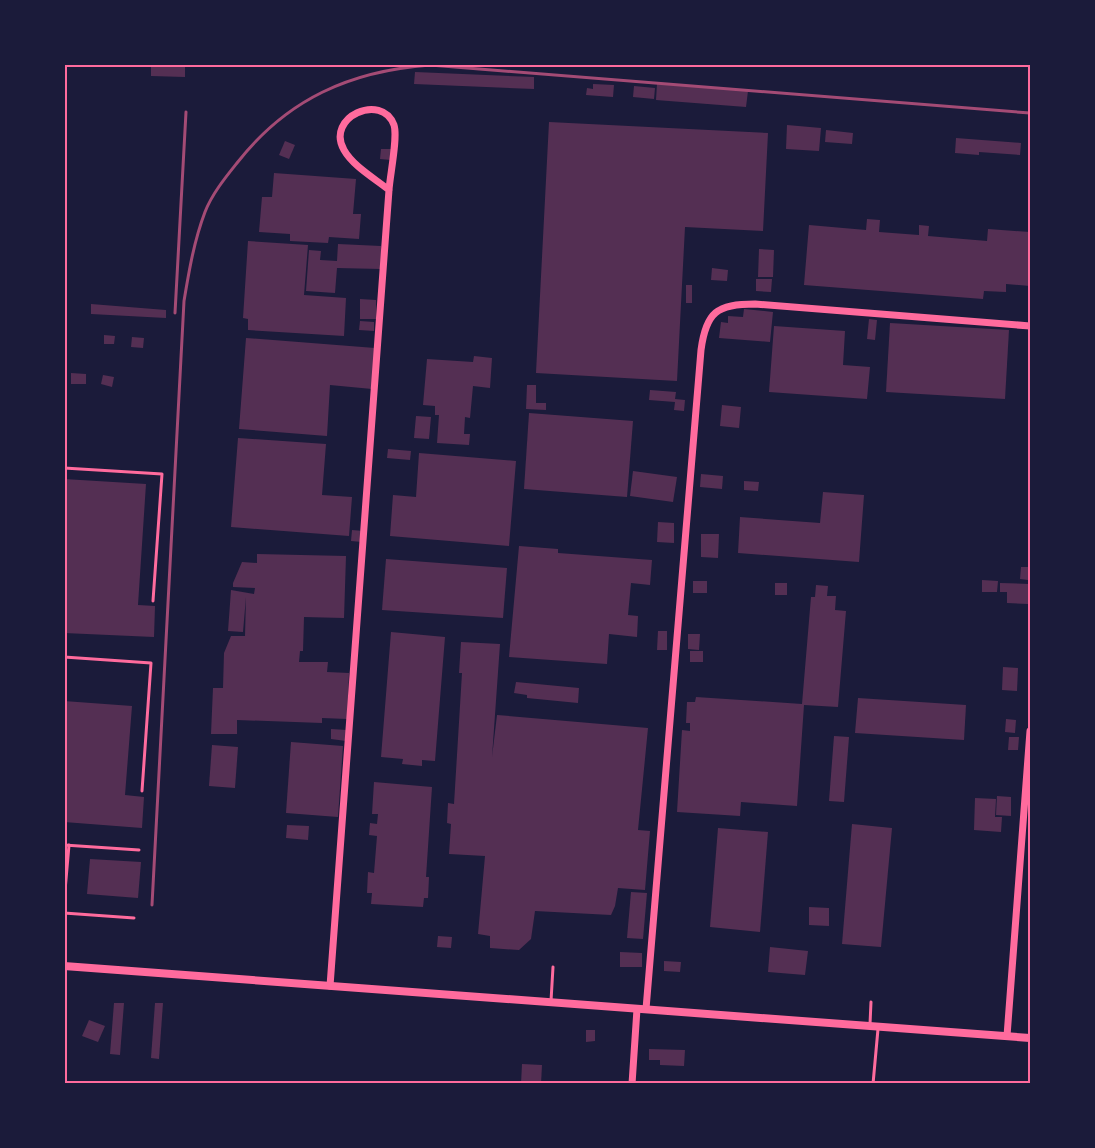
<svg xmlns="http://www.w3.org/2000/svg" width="1095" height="1148" font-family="'Source Sans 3',sans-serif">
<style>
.building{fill:#542f53}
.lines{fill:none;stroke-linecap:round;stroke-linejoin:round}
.service{stroke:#ff6b9d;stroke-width:3}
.tertiary{stroke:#ff6b9d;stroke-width:7}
.secondary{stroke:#ff6b9d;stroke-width:8}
.rail{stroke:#a44b75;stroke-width:3}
.neatline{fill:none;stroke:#ff6b9d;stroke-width:2}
</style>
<rect width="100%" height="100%" fill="#1b1b3a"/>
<g class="building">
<polygon points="151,64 185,64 185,77 151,76"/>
<polygon points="415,72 534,77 534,89 414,84"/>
<polygon points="593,84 614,85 613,97 586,95 587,88 593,89"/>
<polygon points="657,84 748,91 746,107 656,100"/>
<polygon points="634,86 655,88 654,99 633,97"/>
<polygon points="549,122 768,133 763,231 685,227 677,381 536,373"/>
<polygon points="787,125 821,128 819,151 786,149"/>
<polygon points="826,130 853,133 852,144 825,142"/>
<polygon points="956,138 1021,143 1020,155 979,152 979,155 955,153"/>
<polygon points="285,141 295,145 289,159 279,155"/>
<polygon points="381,149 391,149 391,160 380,159"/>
<polygon points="274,173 356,179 353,214 361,214 359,239 329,237 328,243 290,241 290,234 259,232 262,197 272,197"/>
<polygon points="867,219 880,220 879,232 919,235 919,225 929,226 928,236 987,241 988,229 1030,232 1030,286 1006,284 1006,292 984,291 983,299 804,285 809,225 866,230"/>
<polygon points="248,241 308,245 304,295 346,298 344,336 248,330 248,319 243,318"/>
<polygon points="338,244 381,246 381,269 337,268 335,293 306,291 309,250 321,251 320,260 337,261"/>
<polygon points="759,249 774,250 773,277 758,277"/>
<polygon points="712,268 728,270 727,281 711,280"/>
<polygon points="756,279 772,279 771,292 756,291"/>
<rect x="686" y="285" width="6" height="18"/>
<polygon points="360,299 376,300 376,319 360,319"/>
<polygon points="91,304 166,310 166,318 91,314"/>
<polygon points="744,309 773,312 770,342 719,338 721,322 728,323 728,316 743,317"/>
<polygon points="869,319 877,320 875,340 867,339"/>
<polygon points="360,321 374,322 374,331 359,330"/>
<polygon points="890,323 1009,330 1005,399 886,392"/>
<polygon points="774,326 845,331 843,365 870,367 867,399 769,392"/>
<polygon points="104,335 115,336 114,344 104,344"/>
<polygon points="132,337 144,338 143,348 131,347"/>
<polygon points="246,338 375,348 372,389 330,385 327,436 239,429"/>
<polygon points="474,356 492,358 490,388 473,386 470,418 465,417 464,434 470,434 469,445 437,443 439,415 435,415 435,406 423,405 427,359 473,362"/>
<polygon points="71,373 86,374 86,384 71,384"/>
<polygon points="103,375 114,377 112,387 101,384"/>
<polygon points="527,385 536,385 536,403 546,403 546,410 526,409"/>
<polygon points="650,390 676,392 675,399 685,400 684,411 674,410 675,402 649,400"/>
<polygon points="722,405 741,407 739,428 720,426"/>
<polygon points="529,413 633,421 627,497 524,489"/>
<polygon points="416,416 431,417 429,439 414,438"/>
<polygon points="238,438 326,444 322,495 352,497 349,536 231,527"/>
<polygon points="388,449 411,451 410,460 387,458"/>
<polygon points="419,453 516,461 509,546 390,536 393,495 416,497"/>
<polygon points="633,471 677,477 673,502 630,496"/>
<polygon points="701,474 723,476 722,489 700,487"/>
<polygon points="64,479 146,484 138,605 155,606 154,637 64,633"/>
<polygon points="744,481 759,482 758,491 744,490"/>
<polygon points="823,492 864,495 859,562 738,553 740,517 820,523"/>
<polygon points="658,522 674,523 674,543 657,542"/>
<polygon points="352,530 363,531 362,542 351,541"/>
<polygon points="701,534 719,534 718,558 701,557"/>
<polygon points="519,546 558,549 558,553 652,560 650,585 631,583 628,615 638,616 637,637 609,634 607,664 509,657"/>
<polygon points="257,554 346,556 344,618 304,617 303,651 300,651 299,662 328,662 327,672 349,673 347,719 322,718 322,723 237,720 237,734 211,734 213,688 223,688 224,653 231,636 245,636 246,597 243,632 228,631 231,590 254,594 255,588 233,587 233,583 242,562 257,563"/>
<polygon points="386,559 507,568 503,618 382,610"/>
<polygon points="1021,567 1029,567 1028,580 1020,579"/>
<polygon points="982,580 998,581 997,592 982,592"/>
<rect x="693" y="581" width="14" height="12"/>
<rect x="775" y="583" width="12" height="12"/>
<polygon points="1000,583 1029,584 1028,604 1007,603 1007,592 1000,592"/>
<polygon points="816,585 828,586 827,596 836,596 835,610 846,611 838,707 804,705 797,806 741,802 740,816 677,812 682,730 690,731 690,723 686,723 687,702 695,702 696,697 802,704 811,597 815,597"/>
<polygon points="658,631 667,631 667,650 657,650"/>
<polygon points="391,632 445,637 435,761 422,760 422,766 402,764 403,759 381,757"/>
<polygon points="688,634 700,634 699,650 688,649"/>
<polygon points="461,642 500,644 492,757 497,715 648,728 638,830 650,831 645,890 618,888 615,906 611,915 535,911 531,939 519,950 490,948 490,936 478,934 485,856 449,854 451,824 447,823 448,803 454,804 462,673 459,673"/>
<rect x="690" y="651" width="13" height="11"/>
<polygon points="1003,667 1018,668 1017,691 1002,690"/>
<polygon points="516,682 579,688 578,703 527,698 527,695 514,693"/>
<polygon points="858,698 966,705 964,740 855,733"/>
<polygon points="64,701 132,706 125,795 144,797 142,828 64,822"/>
<polygon points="1006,719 1016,720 1015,733 1005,732"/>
<polygon points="331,729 347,730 346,741 331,739"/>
<polygon points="834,736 849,737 844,802 829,801"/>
<polygon points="1009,737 1019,737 1018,750 1008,750"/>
<polygon points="291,742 343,746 338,817 286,813"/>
<polygon points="212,745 238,747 235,788 209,786"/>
<polygon points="374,782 432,787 426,877 429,877 428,898 424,898 423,907 371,904 372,893 367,893 368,872 374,873 377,836 369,835 370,823 377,824 378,814 372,814"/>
<polygon points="997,796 1011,797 1011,816 996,815"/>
<polygon points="975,798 996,799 995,817 1002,817 1001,832 974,830"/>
<polygon points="852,824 892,828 881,947 842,944"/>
<polygon points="287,825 309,826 308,840 286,838"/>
<polygon points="718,828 768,832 760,932 710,927"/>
<polygon points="90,859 141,862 138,898 87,894"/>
<polygon points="631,892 647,893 643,939 627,938"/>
<polygon points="809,907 829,908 829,926 809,925"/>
<polygon points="438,936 452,937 451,948 437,947"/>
<polygon points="770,947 808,951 805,975 768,972"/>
<polygon points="620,952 642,953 642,967 620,967"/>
<polygon points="664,961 681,962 680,972 664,971"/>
<polygon points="114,1003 124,1003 120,1055 110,1054"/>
<polygon points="155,1003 163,1003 159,1059 151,1058"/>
<polygon points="89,1020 105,1026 98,1042 82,1036"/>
<polygon points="586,1030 595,1030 595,1041 586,1042"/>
<polygon points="649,1049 685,1050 684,1066 660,1065 660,1060 649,1060"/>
<polygon points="522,1064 542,1065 541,1084 521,1084"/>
</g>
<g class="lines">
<g class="service">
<polyline points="64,67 69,64"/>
<polyline points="64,468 162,474 153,601"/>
<polyline points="64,657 151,663 142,791"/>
<polyline points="64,845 139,850"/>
<polyline points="64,902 69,845"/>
<polyline points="64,913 134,918"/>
<polyline points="551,1001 553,967"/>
<polyline points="870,1024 871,1002"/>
<polyline points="873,1084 878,1029"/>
</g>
<g class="tertiary">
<path d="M330 986 389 190C390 175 398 137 394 125 382 92 325 117 344 150 353 166 374 178 389 190"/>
<path d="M646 1009 701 350C706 312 717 304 755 304L1030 326"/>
<polyline points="1007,1036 1030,731"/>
<polyline points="632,1084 637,1009"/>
</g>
<polyline class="secondary" points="64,966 1030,1038"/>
<g class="rail">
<polyline points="175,313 186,112"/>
<path d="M152 905 184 301C189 271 194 241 205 212 212 194 225 178 237 163 287 99 350 71 430 65L1030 113"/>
</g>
</g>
<rect width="1095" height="1148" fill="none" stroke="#1b1b3a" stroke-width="132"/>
<rect x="66" y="66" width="963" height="1016" class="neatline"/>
</svg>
